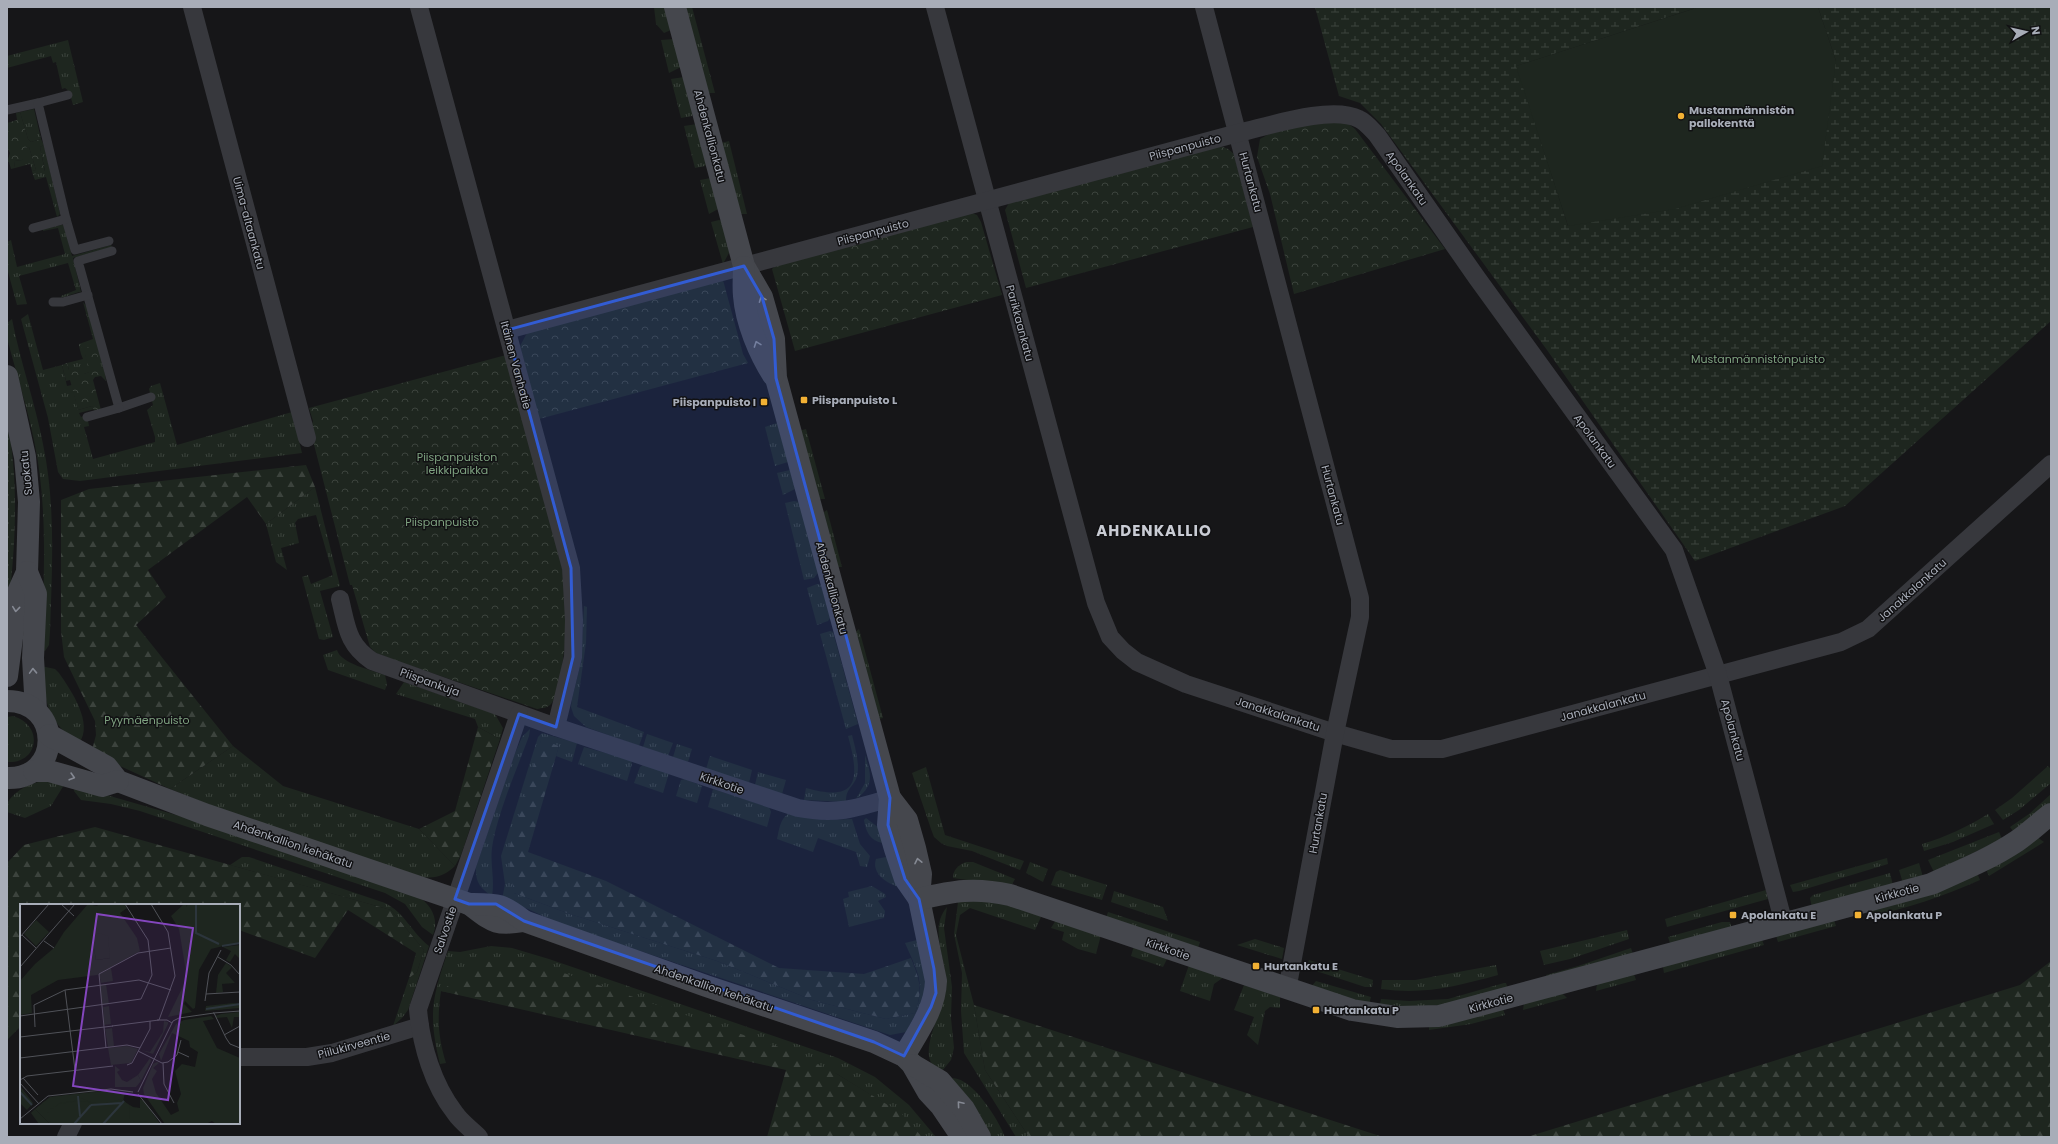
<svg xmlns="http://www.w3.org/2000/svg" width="2058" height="1144" font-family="Poppins,sans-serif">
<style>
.grass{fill:url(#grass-tufts)}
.forest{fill:url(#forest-firs)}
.wetland{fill:url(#wetland-marsh)}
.park{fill:url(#park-crowns)}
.pitch{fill:#1e261f}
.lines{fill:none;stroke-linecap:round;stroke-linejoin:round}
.lane{stroke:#37383d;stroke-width:9}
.street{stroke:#37383d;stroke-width:18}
.secondary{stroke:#45474d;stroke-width:22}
.oneway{stroke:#858993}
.marked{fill:#325cd3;fill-opacity:0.2;stroke:#325cd3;stroke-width:3;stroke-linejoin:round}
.poi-dot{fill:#f2b134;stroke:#111113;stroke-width:1.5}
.labels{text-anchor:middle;stroke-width:3;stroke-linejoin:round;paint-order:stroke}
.poi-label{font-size:11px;font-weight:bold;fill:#a8adb8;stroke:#111113;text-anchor:start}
.street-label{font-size:11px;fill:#a8adb8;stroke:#111113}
.park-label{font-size:11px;fill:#7fa381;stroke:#111113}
.district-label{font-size:15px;font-weight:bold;letter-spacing:1px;fill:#c9ccd4;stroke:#111113}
.inset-river{fill:none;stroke:#2c353c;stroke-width:2}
.inset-road{fill:none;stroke:#505258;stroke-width:1}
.view{fill:#8446be;fill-opacity:0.15;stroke:#8446be;stroke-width:2}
.inset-edge{fill:none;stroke:#a8adb8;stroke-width:2}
</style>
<defs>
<pattern id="grass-tufts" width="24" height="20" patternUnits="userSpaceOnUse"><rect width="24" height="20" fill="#1e261f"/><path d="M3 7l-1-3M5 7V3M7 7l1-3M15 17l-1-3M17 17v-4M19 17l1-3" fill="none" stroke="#3c433d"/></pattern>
<pattern id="forest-firs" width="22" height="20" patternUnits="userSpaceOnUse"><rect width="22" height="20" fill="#1e261f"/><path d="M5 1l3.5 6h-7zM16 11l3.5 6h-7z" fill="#3c433d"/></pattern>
<pattern id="wetland-marsh" width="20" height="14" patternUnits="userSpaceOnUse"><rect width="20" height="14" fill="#1e261f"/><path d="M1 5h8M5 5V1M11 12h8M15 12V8" fill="none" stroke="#3c433d"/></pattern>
<pattern id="park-crowns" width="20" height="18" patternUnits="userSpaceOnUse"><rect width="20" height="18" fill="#1e261f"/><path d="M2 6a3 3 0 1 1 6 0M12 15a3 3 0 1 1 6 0" fill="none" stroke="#3c433d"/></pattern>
</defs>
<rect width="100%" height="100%" fill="#161618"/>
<g class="grass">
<polygon points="654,7 665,7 671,30 664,33 656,24"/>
<polygon points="685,7 692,7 715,93 708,93"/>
<polygon points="674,39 681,67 669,73 661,40"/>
<polygon points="68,40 83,102 73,105 69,91 65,88 62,89 56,62 53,63 51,56 7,68 7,56"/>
<polygon points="684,77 693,112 692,116 681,118 671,79"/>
<polygon points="34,109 41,139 31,142 28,139 20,112"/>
<polygon points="697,124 707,163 705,166 695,168 684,126"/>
<polygon points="729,141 747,214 741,214 721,143"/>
<polygon points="44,145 60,214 57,217 46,177 35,180 33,175 45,171 40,147"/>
<polygon points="29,147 36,170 32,171 30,164 15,168 14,161 22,160 24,148"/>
<polygon points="711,178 720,208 709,214 700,180"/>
<polygon points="719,220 722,221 730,251 723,264 711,222"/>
<polygon points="61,225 64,225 72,256 111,245 112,247 73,258 81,292 79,292 61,298 61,296 76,290 68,263 19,276 27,304 17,305 7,268 7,242 11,240 17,267 65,254 58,228 43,231 43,229"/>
<polygon points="83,302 87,307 104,367 102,368 79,346 79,344 93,339"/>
<polygon points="28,314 43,370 62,365 67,386 72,385 78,410 92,406 95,409 79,413 81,417 87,415 89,426 84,427 93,459 155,442 155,437 147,410 153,405 149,389 151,386 160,383 177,445 292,412 302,453 80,481 63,479 58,472 48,418 21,319"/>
<path d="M12 319C20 361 35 402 43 444 56 506 52 569 50 632L49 645 45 651 42 650C43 593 47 534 40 477 35 430 19 384 7 338V323Z"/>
<polygon points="85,353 90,372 84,374 69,370 67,363 83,359 81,354"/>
<polygon points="777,423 788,462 775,466 765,427"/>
<polygon points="806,429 825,499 817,499 799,431"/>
<polygon points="790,470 795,489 783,495 777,473"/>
<polygon points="315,487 340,586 320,591 333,637 324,640 319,639 302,577 308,575 311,584 333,575 316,515 298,519 295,523 299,543 281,548 287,570 276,562 266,524"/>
<polygon points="794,501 799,502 818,573 814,578 804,580 785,503"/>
<polygon points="827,510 842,567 835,567 821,514"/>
<polygon points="817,584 821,585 830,618 828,621 817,625 807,588"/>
<polygon points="584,606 587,607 586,643 577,707 644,732 639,746 586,727 574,716 571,707 572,699 581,662"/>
<polygon points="859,629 883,718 879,719 854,633"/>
<polygon points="830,631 833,632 858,724 846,729 820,634"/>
<path d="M337 650C341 664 372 670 385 675L387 684 385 690 328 670 323 655Z"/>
<path d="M41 666 55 669 59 673C71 690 94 724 79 743 47 722 45 702 41 666Z"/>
<polygon points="404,682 495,714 503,728 500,739 478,727 475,719 396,694"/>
<path d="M13 716C44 725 39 764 7 762V717Z"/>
<path d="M530 729 529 736C517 769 497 814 492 848 490 864 495 880 492 896 480 889 475 881 476 867L513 758 522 737Z"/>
<path d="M542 733 577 743 572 762 556 756 559 746 541 741 514 893 567 913 717 961 812 1000 886 1019 915 1013C926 983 917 971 905 943L917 940 925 968 926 994 906 1032 890 1035 560 924 528 909 502 900 505 884 501 856 538 737Z"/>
<polygon points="647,734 673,743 668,756 643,747"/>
<path d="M852 735C855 747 861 767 856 779 851 789 846 789 846 802L804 800 806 788C859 803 860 779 848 736Z"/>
<polygon points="677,744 692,749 688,762 673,757"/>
<path d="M233 746 283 786 419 829 455 866C445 875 437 879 422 877L225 811 170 789Z"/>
<polygon points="584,747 631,760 632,764 627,781 578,764"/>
<path d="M865 755C871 774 875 785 856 799L865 783Z"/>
<polygon points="710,756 752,770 749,783 706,769"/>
<polygon points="644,764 669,773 663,793 634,783 640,767"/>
<polygon points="2048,766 2051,769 2051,783 2019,810 2003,820 1995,810 2012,798"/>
<polygon points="926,767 945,835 1024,861 1020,870 972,851 947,846 941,843 934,837 931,829 912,773"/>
<polygon points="758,772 786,780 782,794 755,785"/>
<polygon points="685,779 702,786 697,803 676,796 681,780"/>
<path d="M48 780 64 785 51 806 25 818 7 812V803C17 788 31 783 48 780Z"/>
<path d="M75 786 190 819 418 896C432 906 439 919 433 935L422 927 405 904 385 893 140 811 111 804 81 800 74 791Z"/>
<polygon points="713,789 769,807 771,812 767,827 708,807"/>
<polygon points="2051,794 2051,803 2013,831 2010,827 2029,814"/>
<path d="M788 814 828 820 852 819 860 844 870 856 867 867 860 866 856 852 818 838 813 852 777 839C779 830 780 819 788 814Z"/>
<path d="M1988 814 1994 824 1953 842 1924 851 1922 844C1946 837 1967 827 1988 814Z"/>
<path d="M866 818 879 828 883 843C870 841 866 832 864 820Z"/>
<polygon points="1999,832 2002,839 1934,872 1928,860"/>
<polygon points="2037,837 2044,842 1989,876 1987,872 1988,868"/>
<path d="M891 856 899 887C888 884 871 874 876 859Z"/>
<path d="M242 857H249L385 903C405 913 412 933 429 946L408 1010 402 1018 393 1026 409 978 417 972 424 950 391 910 230 865Z"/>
<polygon points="1887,858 1888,864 1799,891 1793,892 1790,885"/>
<path d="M966 862H973L1015 879 1011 886 953 878C953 870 958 865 966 862Z"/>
<polygon points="1030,862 1048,869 1043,882 1026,873"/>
<polygon points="1919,863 1923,877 1903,883 1899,870"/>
<polygon points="1060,870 1107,885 1102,900 1051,885 1056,872"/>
<polygon points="1890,873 1893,885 1812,908 1810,898 1813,895"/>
<path d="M1977 873 1980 880C1942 897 1910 907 1868 917L1867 911Z"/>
<polygon points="872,886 885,894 886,897 878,901 885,911 884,918 849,927 843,899 849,897 848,892"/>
<polygon points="1766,890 1768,899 1667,927 1665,919"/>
<polygon points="1114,891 1163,907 1168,921 1111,902"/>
<polygon points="987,900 1038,913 1041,917 1035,930 970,908 960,915 956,935 974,1005 985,1070 1029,1137 1016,1137 964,1053 961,1011 962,973 954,934 958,902"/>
<path d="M947 907 944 928 952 987 951 1018 954 1048 951 1060 942 1071C910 1061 946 1008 946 986 947 960 928 929 947 907Z"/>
<polygon points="1108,912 1200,942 1198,948 1106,918"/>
<polygon points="1056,920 1101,935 1096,954 1078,949 1062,940 1064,932 1051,928"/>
<polygon points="1834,920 1836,926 1778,942 1776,936"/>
<polygon points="1722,922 1730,922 1732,929 1670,943 1668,937"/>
<polygon points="1627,930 1629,939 1570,959 1544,965 1540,951"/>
<polygon points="1255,939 1284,948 1282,959 1237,945"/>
<polygon points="1762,940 1764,945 1664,973 1663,967 1665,965"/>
<path d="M491 946 512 948 549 959 838 1058 875 1077 909 1105 936 1137H922L900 1113 837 1074 441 991C437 1018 438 1037 446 1063L440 1064C428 1015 432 998 448 951L460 952Z"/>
<polygon points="1134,946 1168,957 1163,967 1131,956"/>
<polygon points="1631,948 1633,954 1547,980 1546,975 1578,966"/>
<polygon points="1309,960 1373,980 1372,987 1365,987 1307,968"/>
<polygon points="1189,965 1224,977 1214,984 1210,1001 1180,991"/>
<path d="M1496 965 1498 975C1457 986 1425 995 1381 989L1382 980H1415Z"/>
<polygon points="1634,974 1636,980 1596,991 1597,984"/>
<polygon points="1316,981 1371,997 1369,1004 1310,988"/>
<polygon points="1504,983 1506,983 1508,989 1444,1005 1410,1008 1380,1004 1381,999 1409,1001 1448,999"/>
<polygon points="1244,985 1280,997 1280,1008 1270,1007 1265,1011 1258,1045 1247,1035 1254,1017 1234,1010"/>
<polygon points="1562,993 1567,998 1523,1010 1524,1003"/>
<polygon points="1503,1009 1505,1015 1471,1024 1429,1030 1429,1025"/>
<path d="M953 1078C973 1079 998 1119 1005 1137H987L948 1082Z"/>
</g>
<g class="forest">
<polygon points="306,465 315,487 266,524 247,497 148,570 166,597 136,625 233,746 170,789 107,760 92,750 96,735 95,721 64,657 61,631 61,500 89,489"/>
<polygon points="478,727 500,739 461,855 455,866 419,829 455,811"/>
<path d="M541 740 559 746 528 852 606 881 779 968 864 974 911 958C920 980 923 990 915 1013L886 1019 812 1000 717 961 567 913 514 893 508 852Z"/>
<polygon points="95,827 391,910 424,950 417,972 409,978 416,953 348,910 315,958 239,930 239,905 21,905 21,1026 7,1040 7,863 24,845"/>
<polygon points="526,960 790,1051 837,1074 901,1113 922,1137 767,1137 786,1070 441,991 481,962"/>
<polygon points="2051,961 2051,1137 1527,1137 2020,985"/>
<polygon points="974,1005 1383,1137 1029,1137 985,1070"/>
</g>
<g class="wetland">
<polygon points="1315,7 1699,7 1517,66 1568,226 1836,61 1818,7 2051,7 2051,321 1845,506 1695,561 1547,350 1381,124 1360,103 1339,96"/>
<path d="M7 418C20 488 15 550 7 619Z"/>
</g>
<g class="park">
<polygon points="20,112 28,139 31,142 41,139 44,145 40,147 45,172 33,175 32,171 36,170 29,147 24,148 25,155 22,160 14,161 15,168 11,169 9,162 7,162 10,153 7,147 7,123 17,120 16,113"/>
<polygon points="1330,120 1345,121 1355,129 1445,249 1294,294 1270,194 1257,157 1260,139 1271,133"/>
<polygon points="1220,146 1228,149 1234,154 1253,227 1026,288 1005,210 1010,201"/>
<polygon points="969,212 977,215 981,222 1002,295 795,351 772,269 778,264"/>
<polygon points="723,280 743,354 748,363 539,419 520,346 527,333"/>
<polygon points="94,345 102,368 104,367 106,381 101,376 95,377 93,380 101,410 95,412 92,406 78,410 70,380 66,381 62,365 67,363 69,370 82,366 84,374 89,372 85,354 81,354 79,346 83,349"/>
<path d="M506 355 563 571C568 607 567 642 560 678 558 687 557 697 551 704 548 708 542 708 537 709L394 660 376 653 370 647 352 585H350L310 429 313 421 309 408Z"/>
</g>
<polygon class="pitch" points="1699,7 1818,7 1836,61 1822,166 1675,209 1568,226 1516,66"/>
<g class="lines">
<g class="lane">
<polyline points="7,110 38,103"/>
<polyline points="66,219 75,250 109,241"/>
<polyline points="33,228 66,219 38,103 68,95"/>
<polyline points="112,251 78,261 119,408 151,397"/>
<polyline points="53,302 63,302 88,295"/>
<polyline points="87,417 119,408"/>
</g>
<g class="street">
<polyline points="192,7 307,438"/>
<polyline points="419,7 571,568 574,620 573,657 556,727"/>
<polyline points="935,7 1096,603 1110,637 1123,651 1137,662 1186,684 1335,733 1391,749 1442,749 1841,642 1868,629 2051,464"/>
<polyline points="1204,7 1360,598 1360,617 1335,733 1287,990"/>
<path d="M507 330 1238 133C1269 126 1331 105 1359 119 1366 122 1372 130 1377 135L1477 278 1674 550 1718 675 1784 924"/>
<path d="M340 599C347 627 347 644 372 661L556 727 798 808C835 815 855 809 890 798"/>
<polyline points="239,1057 307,1057 332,1053 420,1026"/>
<polyline points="66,1137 73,1123"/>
<path d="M479 1137C471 1129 461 1122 455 1113 433 1085 421 1045 418 1009L519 714"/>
</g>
<g class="secondary">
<polyline points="675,7 744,266 762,297 774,339 776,378 890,798 888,825 895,849 905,879 919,899"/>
<path d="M744 267C744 276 743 286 744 296 746 322 759 353 773 375"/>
<polyline points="7,376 25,457 29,502 27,572 18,592 7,676"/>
<polyline points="27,572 36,594 33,658 36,710"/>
<path d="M7 701C63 701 62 780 7 778"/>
<path d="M49 735 107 767 118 781 207 815 469 904C492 921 494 926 524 921"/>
<polyline points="34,771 49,771 102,786 118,781"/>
<path d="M890 798 907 820 915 848 921 874 919 899 936 981C935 1009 918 1032 904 1056"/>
<path d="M919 899C954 891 974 887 1010 895L1352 1010 1397 1017 1439 1016 1931 884C1960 871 1990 859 2017 841 2029 833 2040 822 2051 814"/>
<path d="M469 904C497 904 501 903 524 921L706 986 874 1042 904 1056 912 1064 928 1092 941 1106 962 1137"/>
<polyline points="913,1065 940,1081 964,1109 980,1137"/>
</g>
</g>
<defs><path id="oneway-chevron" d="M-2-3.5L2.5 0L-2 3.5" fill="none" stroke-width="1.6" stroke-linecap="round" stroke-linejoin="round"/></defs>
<g class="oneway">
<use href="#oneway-chevron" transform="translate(762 299) rotate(-111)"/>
<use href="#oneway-chevron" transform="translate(757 344) rotate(-110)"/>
<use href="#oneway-chevron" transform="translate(16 609) rotate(96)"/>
<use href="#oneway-chevron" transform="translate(33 671) rotate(-92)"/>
<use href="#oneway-chevron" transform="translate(72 777) rotate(16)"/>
<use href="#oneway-chevron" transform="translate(918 861) rotate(-102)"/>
<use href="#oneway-chevron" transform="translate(960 1104) rotate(-130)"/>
</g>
<path class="marked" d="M744 266 762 297 774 339 776 378 890 798 888 825 905 879 919 899 934 969 936 993 931 1007 904 1056 874 1042 524 921 496 904H469L455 899 519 714 556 727 573 657 571 568 507 330Z"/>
<g class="poi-dot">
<circle cx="1681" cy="116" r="4"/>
<rect x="800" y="396" width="8" height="8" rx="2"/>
<rect x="760" y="398" width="8" height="8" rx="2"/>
<rect x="1729" y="911" width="8" height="8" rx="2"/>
<rect x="1854" y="911" width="8" height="8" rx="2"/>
<rect x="1252" y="962" width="8" height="8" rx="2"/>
<rect x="1312" y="1006" width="8" height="8" rx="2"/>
</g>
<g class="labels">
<g class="poi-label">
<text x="1689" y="114">Mustanmännistön<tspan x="1689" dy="13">pallokenttä</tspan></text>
<text x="812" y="404">Piispanpuisto L</text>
<text x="756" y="406" text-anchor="end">Piispanpuisto I</text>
<text x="1741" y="919">Apolankatu E</text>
<text x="1866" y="919">Apolankatu P</text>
<text x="1264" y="970">Hurtankatu E</text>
<text x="1324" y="1014">Hurtankatu P</text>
</g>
<g class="street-label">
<text transform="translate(710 136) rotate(75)" y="4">Ahdenkallionkatu</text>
<text transform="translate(1185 147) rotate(-15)" y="4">Piispanpuisto</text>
<text transform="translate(1407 178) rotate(55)" y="4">Apolankatu</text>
<text transform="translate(1251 182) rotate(75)" y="4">Hurtankatu</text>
<text transform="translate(249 223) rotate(75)" y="4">Uima-altaankatu</text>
<text transform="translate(873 232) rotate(-15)" y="4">Piispanpuisto</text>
<text transform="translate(1020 323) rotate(75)" y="4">Parikkaankatu</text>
<text transform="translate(516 365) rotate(75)" y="4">Itäinen Vanhatie</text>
<text transform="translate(1595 441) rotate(54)" y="4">Apolankatu</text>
<text transform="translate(26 473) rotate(-96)" y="4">Suokatu</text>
<text transform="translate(1333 495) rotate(75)" y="4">Hurtankatu</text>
<text transform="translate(832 588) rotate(75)" y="4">Ahdenkallionkatu</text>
<text transform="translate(1912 590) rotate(-42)" y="4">Janakkalankatu</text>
<text transform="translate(430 682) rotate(20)" y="4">Piispankuja</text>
<text transform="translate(1603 706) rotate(-15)" y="4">Janakkalankatu</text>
<text transform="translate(1278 714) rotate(18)" y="4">Janakkalankatu</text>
<text transform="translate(1733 730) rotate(75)" y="4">Apolankatu</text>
<text transform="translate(722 783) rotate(19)" y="4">Kirkkotie</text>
<text transform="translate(1318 823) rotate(-80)" y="4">Hurtankatu</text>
<text transform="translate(293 844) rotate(19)" y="4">Ahdenkallion kehäkatu</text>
<text transform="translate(1897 893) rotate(-15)" y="4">Kirkkotie</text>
<text transform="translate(445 930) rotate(-71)" y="4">Salvostie</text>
<text transform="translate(1168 949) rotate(19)" y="4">Kirkkotie</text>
<text transform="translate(714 988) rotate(19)" y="4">Ahdenkallion kehäkatu</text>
<text transform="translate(1491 1003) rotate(-15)" y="4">Kirkkotie</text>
<text transform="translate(354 1045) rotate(-15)" y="4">Piilukirveentie</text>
</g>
<g class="park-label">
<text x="1758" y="363">Mustanmännistönpuisto</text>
<text x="457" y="461">Piispanpuiston<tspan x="457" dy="13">leikkipaikka</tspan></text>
<text x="442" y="526">Piispanpuisto</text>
<text x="147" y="724">Pyymäenpuisto</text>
</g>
<g class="district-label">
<text x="1154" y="536">AHDENKALLIO</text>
</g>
</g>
<g transform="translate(20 904)">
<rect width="220" height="220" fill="#161618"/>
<path d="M130 154 131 157 121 177 118 171Z" fill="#1e261f"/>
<path d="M164 0H167L166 3 168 0H220V38L191 45 179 66 175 104 173 105 165 97 164 100 172 108 148 113 167 74 159 25 151 12ZM220 41V55L215 50 210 58 206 56 211 47 203 43ZM206 59 212 63 206 69 215 79 202 80 203 88 196 89 198 71ZM213 99 220 100V104L185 107 186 102ZM220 108V113H214L212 124 207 113 196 114 195 112 201 110ZM191 112 194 115 183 117 197 144 220 154V220H196L192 217 186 220H145L124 190 123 184 133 160 137 158 139 159 133 164 137 167 132 175 136 189 151 211 159 207 157 199 161 190 155 167 162 160 175 163 178 148 170 143 169 137 152 129 141 157 139 150 156 120 164 116ZM144 117 148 118V120L133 150 121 146 130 148 143 128ZM95 162 100 166 97 168 102 176 107 178 118 171 121 177 116 183H95ZM90 186 105 189 103 197 113 203 120 204V195L125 198 140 220H30L15 205 30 193Z" fill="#1e261f"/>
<path d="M68 0 77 2 79 0H104L107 4 100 9 117 34 120 47 77 71 38 76 11 91 12 109 0 111V77L15 60 34 44 44 28ZM72 32 90 54 76 56ZM90 186 105 189 102 195 86 199H73L61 194V190ZM59 190 60 196 40 199 29 206 22 199 32 193ZM103 196 109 201 110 215 115 218 127 217 129 220H33L24 212 39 200 60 197 84 200Z" fill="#1e261f" fill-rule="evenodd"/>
<path d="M16 16 29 28 16 42 4 30ZM91 64 93 77 81 79 79 70ZM86 80 89 100 82 101 80 81ZM89 102 91 120 84 121 83 103ZM92 124 94 142 88 143 85 125ZM107 142 118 145 111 159 91 161 88 144ZM0 182 13 199 7 206 0 199ZM15 205 30 220H19L11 209Z" fill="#1e261f"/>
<path d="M79 29 88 32 90 54 76 56 72 32Z" fill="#1e261f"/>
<path class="inset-river" d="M176 0V29L199 40M202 42 220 39M186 105 220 100M0 188 12 201M58 192 60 212M71 201 102 199M54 220 71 201M83 220 104 197"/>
<path class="inset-road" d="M41 0 54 12M131 0 148 28 155 72 139 116M2 31 16 44M0 33 29 0M24 37 34 44M198 53 211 61 220 71M0 63 55 0M45 86 55 166M186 90 220 88M185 97 189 69 201 46M193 109 220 107M194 109 206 134 210 140 220 144M0 112 121 95 132 71 128 36 105 0M137 116H147L152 119M92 122 139 116M15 123 14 101 45 86 119 76 151 86M204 131 220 122M0 133 93 122M86 144 79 70 118 49 151 44M118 147 142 159 148 158 157 151 161 136M158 148 169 153M0 154 107 141 120 144M143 159 144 180 154 199M107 161 112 159 130 125V117M3 174 18 191M0 176 7 172 93 162M0 179 19 200M118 188 153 117 159 114 194 109M118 190 142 220M0 215 28 192 91 185 113 188"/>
<path class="view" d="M77 10 173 24 148 196 53 182Z"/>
<rect width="220" height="220" class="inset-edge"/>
</g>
<rect width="2058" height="1144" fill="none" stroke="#a8adb8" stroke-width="16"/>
<g transform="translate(2026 32) rotate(82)" stroke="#111113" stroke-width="3" paint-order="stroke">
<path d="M0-3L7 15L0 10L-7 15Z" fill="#a8adb8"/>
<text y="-6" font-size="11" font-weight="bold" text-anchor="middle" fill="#a8adb8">N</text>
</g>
</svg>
